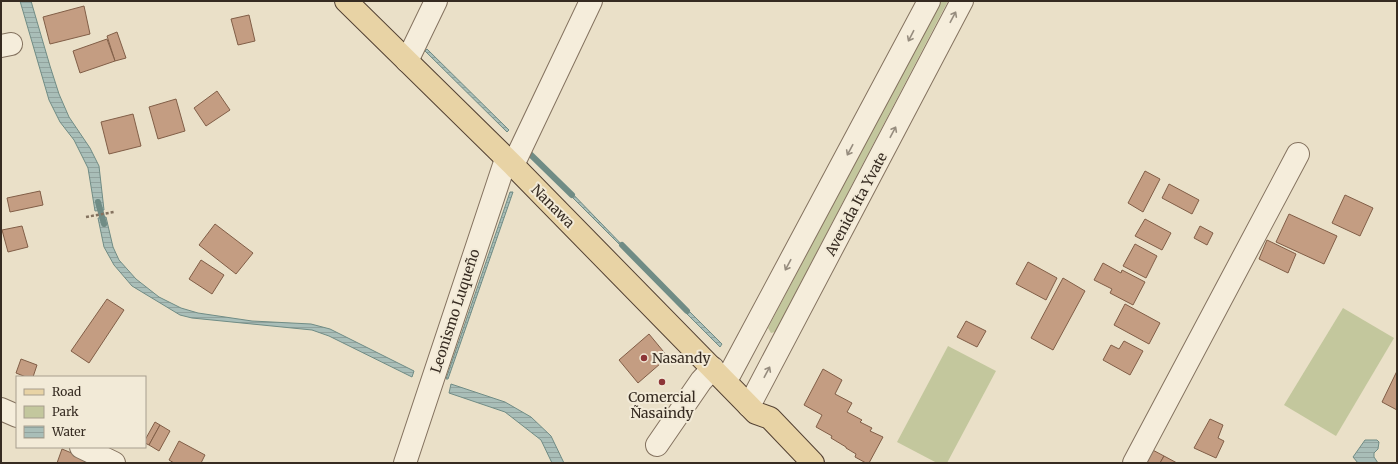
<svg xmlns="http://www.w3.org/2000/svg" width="1398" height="464" font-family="Merriweather,serif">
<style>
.green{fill:#c3c79d}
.water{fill:url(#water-rules);stroke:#708c85}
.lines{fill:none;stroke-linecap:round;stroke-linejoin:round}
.stream{stroke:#708c85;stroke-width:6}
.building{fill:#c49d82;stroke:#815e47}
.minor-casing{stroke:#84725f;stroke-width:24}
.major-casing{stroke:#534133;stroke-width:24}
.path{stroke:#84725f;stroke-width:2.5;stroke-dasharray:3 2;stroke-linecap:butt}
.minor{stroke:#f5eddb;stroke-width:22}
.major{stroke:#e8d3a5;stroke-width:22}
.oneway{stroke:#968c7e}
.poi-dot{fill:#8d3537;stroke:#f2ead7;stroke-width:1.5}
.labels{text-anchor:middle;stroke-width:4;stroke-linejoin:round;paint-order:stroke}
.street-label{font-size:14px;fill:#362b21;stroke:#f2ead7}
.poi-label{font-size:14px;fill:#362b21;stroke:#f2ead7;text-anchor:start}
</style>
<defs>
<pattern id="water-rules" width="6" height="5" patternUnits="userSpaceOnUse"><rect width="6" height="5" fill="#a9beb8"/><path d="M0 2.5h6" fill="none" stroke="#92a39e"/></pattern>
</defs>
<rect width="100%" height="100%" fill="#eae0c8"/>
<g class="green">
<polygon points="940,1 948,1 775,332 771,333 768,328"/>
<polygon points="1343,308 1394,338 1336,436 1284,405"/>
<polygon points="948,346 996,371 947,463 937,463 897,442"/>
</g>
<g class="water">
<polygon points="20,1 31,1 50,66 59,94 69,117 90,148 99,166 104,210 95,211 88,168 74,140 60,122 49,100"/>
<polygon points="427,49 509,130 507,132 425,51"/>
<polygon points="567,188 628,251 627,252 565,190"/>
<polygon points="510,192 513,192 448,379 446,379"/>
<polygon points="106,217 113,247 119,260 136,279 159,297 181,308 198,313 252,321 311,324 330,329 414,371 412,377 329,336 312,330 192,318 180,315 132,286 114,265 104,247 98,218"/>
<polygon points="683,305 722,344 720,347 681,308"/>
<polygon points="451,384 505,402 531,417 551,436 564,463 552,463 541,440 505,412 449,393"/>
<polygon points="1365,440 1377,440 1379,442 1378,449 1374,453 1374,457 1378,463 1358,463 1353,457"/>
</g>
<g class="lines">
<g class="stream">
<polyline points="529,153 572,195"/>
<polyline points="98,202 104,224"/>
<polyline points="622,245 687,311"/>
</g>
</g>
<g class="building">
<polygon points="84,6 90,34 50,44 43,17"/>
<polygon points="249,15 255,41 238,45 231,19"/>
<polygon points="117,32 126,58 115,61 107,36"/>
<polygon points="107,39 115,61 80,73 73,51"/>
<polygon points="217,91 230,110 206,126 194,108"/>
<polygon points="176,99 185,131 158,139 149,107"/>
<polygon points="133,114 141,146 109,154 101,122"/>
<polygon points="1145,171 1160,179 1143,212 1128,203"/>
<polygon points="1169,184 1199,200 1192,214 1162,198"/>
<polygon points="40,191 43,205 10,212 7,198"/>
<polygon points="1345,195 1373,208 1360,236 1332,223"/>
<polygon points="1289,214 1337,236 1324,264 1276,242"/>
<polygon points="1145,219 1171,233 1162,250 1135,236"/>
<polygon points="215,224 253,253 236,274 199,245"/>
<polygon points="22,226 28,247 8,252 2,230"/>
<polygon points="1200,226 1213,233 1207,245 1194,238"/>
<polygon points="1267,240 1296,254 1288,273 1259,259"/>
<polygon points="1135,244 1157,256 1146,278 1123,266"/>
<polygon points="201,260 224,275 212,294 189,279"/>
<polygon points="1028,262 1057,278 1046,300 1016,284"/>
<polygon points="1103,263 1121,273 1122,270 1145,282 1133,305 1110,293 1112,289 1094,280"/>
<polygon points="1063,278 1085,291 1053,350 1031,338"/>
<polygon points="107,299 124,310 89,363 71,351"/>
<polygon points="1125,304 1160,323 1149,344 1114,325"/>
<polygon points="966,321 986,331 977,347 957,337"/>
<polygon points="649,334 668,357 638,383 619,360"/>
<polygon points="1124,341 1143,351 1130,375 1103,360 1111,345 1119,349"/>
<polygon points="21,359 37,365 33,377 26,377 16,373"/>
<polygon points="823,369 842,380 835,394 852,403 847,412 862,420 860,422 872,428 870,431 883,437 869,463 866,463 855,457 856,454 846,448 846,447 831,438 832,436 816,427 822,415 804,405"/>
<polygon points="1397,371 1397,410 1382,402"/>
<polygon points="1210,419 1223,425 1218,438 1224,441 1216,458 1194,448"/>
<polygon points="155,422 160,425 149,445 145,443 145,440"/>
<polygon points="160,425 170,431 159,451 149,445"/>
<polygon points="179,441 205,455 201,463 174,463 169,460"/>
<polygon points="1147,447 1164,456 1160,463 1138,463"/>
<polygon points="62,449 86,459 84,463 57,463"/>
<polygon points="1164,456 1177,463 1160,463"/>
</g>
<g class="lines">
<defs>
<g id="minor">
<polyline points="1,46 11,44"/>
<polyline points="407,61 436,1"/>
<polyline points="513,165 591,1"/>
<polyline points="726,381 929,1"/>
<polyline points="749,406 962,1"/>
<polyline points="1,409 17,416"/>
<polyline points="657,445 701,381 713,368"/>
<polyline points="81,447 114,463"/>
<polyline points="405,463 506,159"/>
<polyline points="1134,463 1298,154"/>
</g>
<polyline id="major" points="346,1 513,165 756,413 770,418 813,463"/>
</defs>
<use href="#minor" class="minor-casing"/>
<use href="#major" class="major-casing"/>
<polyline class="path" points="86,217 114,212"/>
<use href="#minor" class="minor"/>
<use href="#major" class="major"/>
</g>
<defs><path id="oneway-shaft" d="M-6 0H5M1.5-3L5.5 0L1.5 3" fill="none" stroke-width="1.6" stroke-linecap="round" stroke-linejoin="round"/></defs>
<g class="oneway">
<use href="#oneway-shaft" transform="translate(953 17) rotate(-62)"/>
<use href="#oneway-shaft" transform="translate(911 36) rotate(117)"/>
<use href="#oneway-shaft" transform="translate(893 132) rotate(-62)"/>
<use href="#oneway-shaft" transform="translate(850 150) rotate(118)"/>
<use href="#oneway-shaft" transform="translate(788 265) rotate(118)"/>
<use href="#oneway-shaft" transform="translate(767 372) rotate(-62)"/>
</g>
<g class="poi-dot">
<circle cx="644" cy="358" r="4"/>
<circle cx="662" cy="382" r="4"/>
</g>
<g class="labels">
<g class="street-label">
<text transform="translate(856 204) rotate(-62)" y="5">Avenida Ita Yvate</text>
<text transform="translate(553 206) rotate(45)" y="5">Nanawa</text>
<text transform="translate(455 311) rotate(-72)" y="5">Leonismo Luqueño</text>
</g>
<g class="poi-label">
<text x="652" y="363">Nasandy</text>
<text x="662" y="402" text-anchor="middle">Comercial<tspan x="662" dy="16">Ñasaindy</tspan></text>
</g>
</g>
<rect width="1398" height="464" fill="none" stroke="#362b21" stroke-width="4"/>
<rect x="16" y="376" width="130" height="72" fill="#f2ead7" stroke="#a79e8e"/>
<rect x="24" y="389" width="20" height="6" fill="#e8d3a5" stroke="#a79e8e"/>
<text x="52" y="396" font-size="12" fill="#362b21">Road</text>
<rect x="24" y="406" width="20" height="12" fill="#c3c79d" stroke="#a79e8e"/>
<text x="52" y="416" font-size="12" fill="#362b21">Park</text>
<rect x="24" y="426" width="20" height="12" fill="url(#water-rules)" stroke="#a79e8e"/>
<text x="52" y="436" font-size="12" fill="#362b21">Water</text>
</svg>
